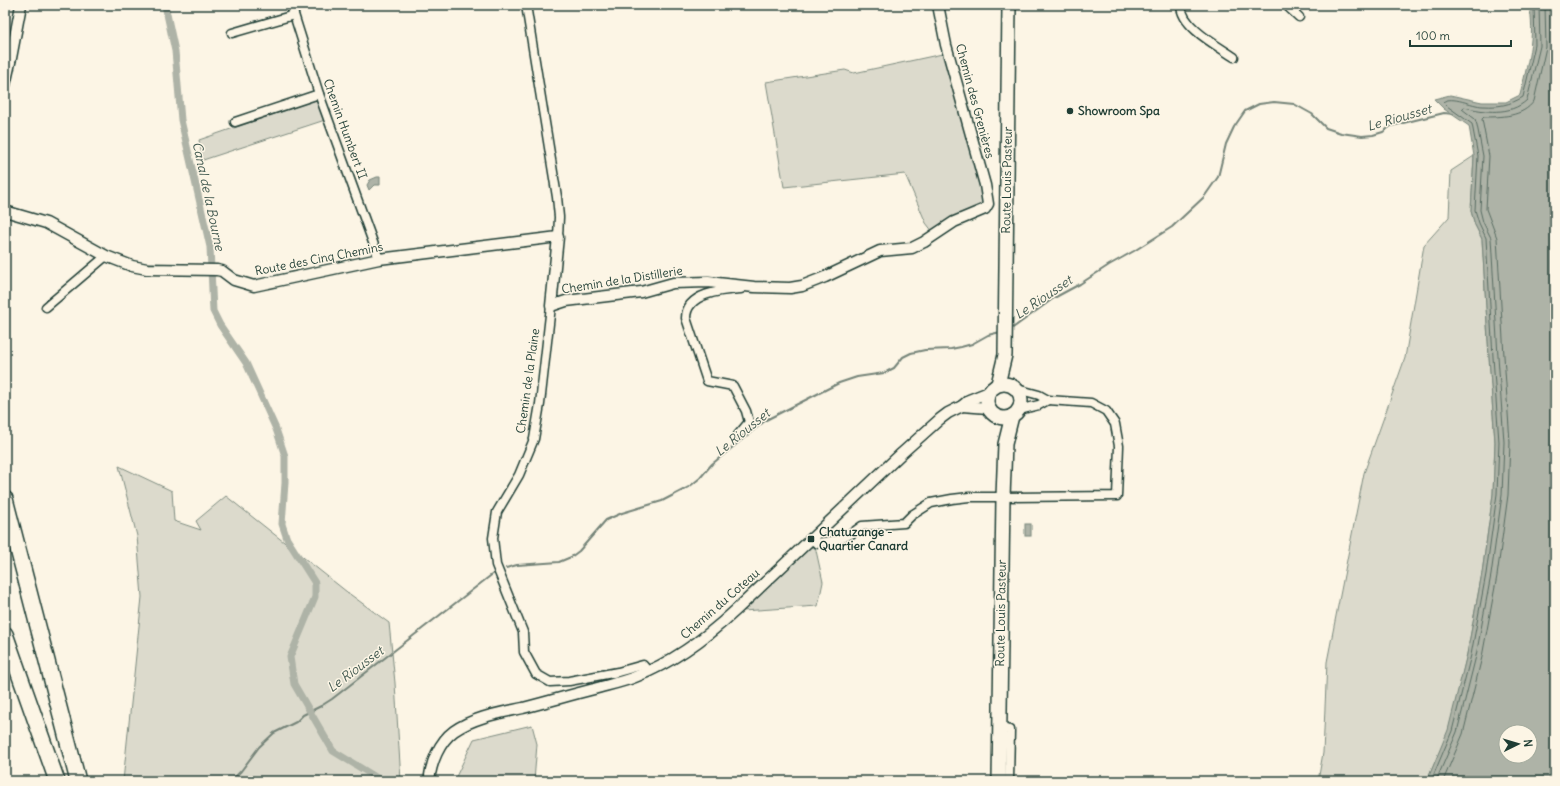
<svg xmlns="http://www.w3.org/2000/svg" width="1560" height="786" font-family="Delius,sans-serif">
<style>
.green{fill:#dcdacc;stroke:#7e8c80}
.water{fill:#aeb3a7;stroke:#758479;fill-rule:evenodd}
.lines{fill:none;stroke-linecap:round;stroke-linejoin:round}
.shore{stroke:#586c62;stroke-width:1}
.stream{stroke:#758479;stroke-width:2}
.canal{stroke:#aeb3a7;stroke-width:7}
.minor-casing{stroke:#1f3d34;stroke-width:11}
.tertiary-casing{stroke:#1f3d34;stroke-width:13}
.primary-casing{stroke:#1f3d34;stroke-width:16}
.motorway-casing{stroke:#1f3d34;stroke-width:18}
.minor{stroke:#fcf5e5;stroke-width:8}
.tertiary{stroke:#fcf5e5;stroke-width:10}
.primary{stroke:#fcf5e5;stroke-width:13}
.motorway{stroke:#fcf5e5;stroke-width:15}
.poi-dot{fill:#1f3d34;stroke:#fcf5e5;stroke-width:1.5}
.labels{text-anchor:middle;stroke-width:3;stroke-linejoin:round;paint-order:stroke}
.street-label{font-size:12px;fill:#1f3d34;stroke:#fcf5e5}
.poi-label{font-size:12px;font-weight:bold;fill:#1f3d34;stroke:#fcf5e5;text-anchor:start}
.water-label{font-size:13px;font-style:italic;fill:#435a51;stroke:#fcf5e5}
</style>
<rect width="100%" height="100%" fill="#fcf5e5"/>
<filter id="ink" filterUnits="userSpaceOnUse"><feTurbulence type="fractalNoise" baseFrequency=".025" numOctaves="2"/><feDisplacementMap in="SourceGraphic" scale="8" xChannelSelector="R" yChannelSelector="G"/><feConvolveMatrix kernelMatrix="1 2 1 2 8 2 1 2 1" color-interpolation-filters="sRGB"/></filter>
<g filter="url(#ink)">
<g class="green">
<polygon points="947,53 985,196 985,206 933,232 926,223 905,174 784,187 766,82 845,70 854,73"/>
<polygon points="318,99 325,120 203,160 199,140"/>
<polygon points="1474,156 1471,211 1475,225 1482,239 1489,357 1495,442 1493,494 1482,573 1467,654 1449,730 1427,781 1318,781 1323,753 1327,662 1364,473 1405,358 1424,245 1449,217 1451,171"/>
<polygon points="119,466 172,491 174,521 201,530 196,521 226,496 347,592 389,623 395,683 401,781 123,781 142,597 137,536"/>
<polygon points="815,546 823,582 818,606 742,611 809,548"/>
<polygon points="532,725 537,744 534,781 454,781 474,739"/>
</g>
<g class="water">
<path d="M1529 5H1555V781H1427L1448 730 1467 654 1482 573 1493 494 1495 442 1489 357 1482 239 1475 225 1471 211 1474 156 1469 126 1444 109 1434 99 1450 95 1482 102H1506L1520 95C1527 66 1536 35 1529 5ZM1506 732H1530V756H1506Z"/>
<polygon points="377,177 380,177 380,185 374,185 369,190 367,185 370,180"/>
<rect x="1025" y="524" width="6" height="12"/>
</g>
<g class="lines">
<g class="shore">
<path d="M1431 781 1452 731 1471 655 1486 574 1497 494 1499 442 1493 357 1486 238 1479 223 1475 210 1478 156 1472 124 1447 106 1443 102C1452 95 1472 106 1483 106 1498 107 1510 105 1523 97L1535 45 1534 5"/>
<path d="M1436 781 1457 732 1476 656 1491 575 1502 495 1504 442 1498 356 1491 238 1483 222 1480 210 1483 156 1477 125 1475 119 1462 109 1464 107C1484 112 1510 116 1527 100L1540 46 1539 5"/>
<path d="M1443 781 1463 734 1482 657 1497 576 1508 495 1510 442 1504 356 1497 238 1486 209 1489 156 1482 119 1484 117C1501 117 1523 117 1534 101L1546 47 1545 5"/>
</g>
<g class="stream">
<polyline points="1010,330 1054,298 1080,284 1109,265 1134,251 1172,227 1204,197 1218,177 1226,144 1234,127 1245,111 1259,104 1274,102 1294,104 1312,114 1326,128 1341,133 1362,136 1373,135 1383,132 1391,126 1444,113 1453,114"/>
<polyline points="506,568 517,565 559,562 571,557 579,551 606,520 622,513 662,501 689,487 700,478 712,464 766,420 839,383 857,377 884,373 894,368 903,357 911,353 925,350 951,349 961,347 972,344 988,335 1000,332"/>
<polyline points="231,781 241,771 259,747 274,733 296,722 303,715 321,706 332,699 494,573"/>
</g>
<polyline class="canal" points="165,5 175,51 181,120 210,247 213,311 220,325 246,363 276,429 285,456 285,483 282,524 287,539 315,583 315,597 290,657 294,684 333,751 382,781"/>
<defs>
<g id="minor">
<polyline points="291,5 319,94 379,259"/>
<polyline points="526,5 557,197 559,217 558,237"/>
<path d="M1181 5C1181 27 1218 46 1234 57"/>
<polyline points="1286,5 1299,17"/>
<polyline points="232,33 294,15"/>
<polyline points="235,122 319,94"/>
<polyline points="551,306 540,404 534,439 519,475 497,512 493,538 496,565 523,632 524,652 536,674 550,682 569,681 618,672 643,665 648,671"/>
<polyline points="46,307 106,256"/>
<polyline points="1019,410 1039,405 1048,400"/>
<path d="M738 435 749 422 746 411 733 386 707 381 686 318C686 293 722 290 741 289"/>
<polyline points="811,539 816,543 838,540 851,534 862,526 904,523 912,515 931,503 952,499 969,497 1003,497 1117,496 1119,446 1115,424 1106,411 1091,403 1048,400 1039,395 1017,389"/>
<polyline points="1000,728 1010,730 1009,781"/>
</g>
<g id="tertiary">
<polyline points="5,85 11,58 21,5"/>
<polyline points="5,211 46,223 106,256 132,266 147,269 217,270 222,271 234,280 254,286 379,259 558,237 551,306 566,301 641,292 673,283 708,282 754,287 790,288 802,286 825,277 880,251 912,248 924,242 954,222 985,209 988,204 985,185 946,45 938,5"/>
<polyline points="962,406 988,408"/>
<path d="M429 781C431 763 439 742 454 731 474 717 500 713 523 708 547 702 570 695 594 689 608 685 622 682 635 677 674 662 706 638 736 610L902 453 940 419 948 413 962 406 969 400 989 392"/>
</g>
<g id="primary">
<circle cx="1004" cy="401" r="17"/>
<polyline points="998,384 1005,355 1009,5"/>
<polyline points="999,781 1003,497 1005,444 1012,416"/>
</g>
<g id="motorway">
<polyline points="5,499 78,781"/>
<polyline points="5,634 57,781"/>
</g>
</defs>
<use href="#minor" class="minor-casing"/>
<use href="#tertiary" class="tertiary-casing"/>
<use href="#primary" class="primary-casing"/>
<use href="#motorway" class="motorway-casing"/>
<use href="#minor" class="minor"/>
<use href="#tertiary" class="tertiary"/>
<use href="#primary" class="primary"/>
<use href="#motorway" class="motorway"/>
</g>
</g>
<g class="poi-dot">
<circle cx="1070" cy="111" r="4"/>
<rect x="807" y="535" width="8" height="8" rx="2"/>
</g>
<g class="labels">
<g class="street-label">
<text transform="translate(975 101) rotate(75)" y="4">Chemin des Grenières</text>
<text transform="translate(345 129) rotate(70)" y="4">Chemin Humbert II</text>
<text transform="translate(1007 180) rotate(-89)" y="4">Route Louis Pasteur</text>
<text transform="translate(319 259) rotate(-11)" y="4">Route des Cinq Chemins</text>
<text transform="translate(622 280) rotate(-9)" y="4">Chemin de la Distillerie</text>
<text transform="translate(528 381) rotate(-82)" y="4">Chemin de la Plaine</text>
<text transform="translate(720 604) rotate(-41)" y="4">Chemin du Coteau</text>
<text transform="translate(1001 613) rotate(-89)" y="4">Route Louis Pasteur</text>
</g>
<g class="poi-label">
<text x="1078" y="115">Showroom Spa</text>
<text x="819" y="536">Chatuzange -<tspan x="819" dy="14">Quartier Canard</tspan></text>
</g>
<g class="water-label">
<text transform="translate(1399 117) rotate(-16)" y="5">Le Riousset</text>
<text transform="translate(209 196) rotate(78)" y="5">Canal de la Bourne</text>
<text transform="translate(1043 297) rotate(-34)" y="5">Le Riousset</text>
<text transform="translate(742 432) rotate(-39)" y="5">Le Riousset</text>
<text transform="translate(355 669) rotate(-37)" y="5">Le Riousset</text>
</g>
</g>
<rect width="1560" height="786" fill="none" stroke="#fcf5e5" stroke-width="20"/>
<rect x="10" y="10" width="1540" height="766" fill="none" stroke="#1f3d34" stroke-width="1.5" filter="url(#ink)"/>
<g transform="translate(1518 744) rotate(85)"><circle r="19" fill="#fcf5e5" stroke="#a4ab9e"/>
<path d="M0-3L7 15L0 10L-7 15Z" fill="#1f3d34"/>
<text y="-6" font-size="11" font-weight="bold" text-anchor="middle" fill="#1f3d34">N</text>
</g>
<path d="M1410 40v6h101v-6" fill="none" stroke="#1f3d34" stroke-width="2"/>
<text x="1416" y="40" font-size="12" fill="#1f3d34" stroke="#fcf5e5" stroke-width="3" paint-order="stroke">100 m</text>
</svg>
